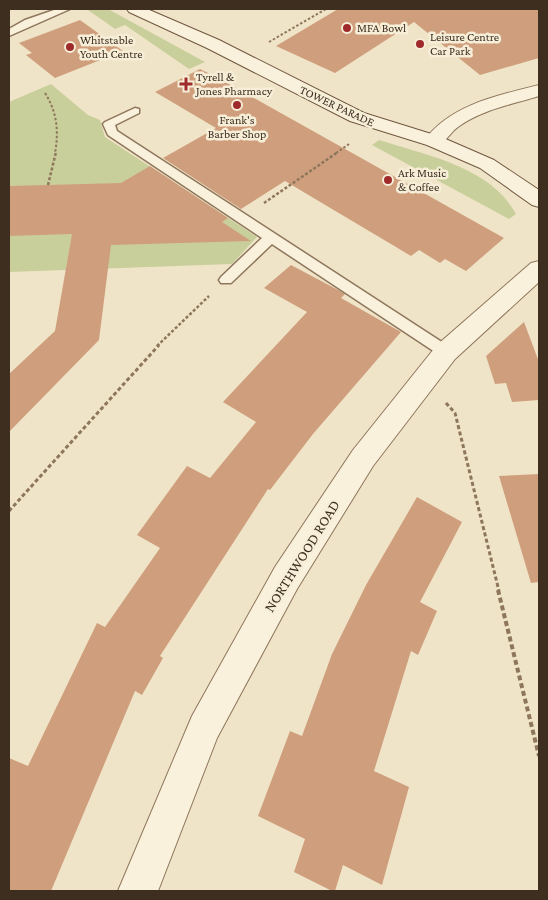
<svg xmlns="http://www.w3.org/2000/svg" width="548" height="900" font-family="'Crimson Pro',serif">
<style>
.green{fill:#c9cf9b}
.building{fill:#cf9f7d}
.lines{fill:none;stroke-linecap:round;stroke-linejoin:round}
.service-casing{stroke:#8d765c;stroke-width:3}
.minor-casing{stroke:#8d765c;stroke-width:2}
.tertiary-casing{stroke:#8d765c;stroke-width:2}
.secondary-casing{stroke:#6f573f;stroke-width:2}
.path-far3{stroke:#8d765c;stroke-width:2;stroke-dasharray:2.5 2;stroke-linecap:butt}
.path-far2{stroke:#8d765c;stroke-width:2.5;stroke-dasharray:3 2;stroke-linecap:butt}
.path-far1{stroke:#8d765c;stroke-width:3;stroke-dasharray:4 2.5;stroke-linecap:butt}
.path{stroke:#8d765c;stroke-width:4;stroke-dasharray:5 3;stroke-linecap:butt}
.service{fill:#faf1dc;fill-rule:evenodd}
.minor{fill:#faf1dc;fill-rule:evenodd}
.tertiary{fill:#faf1dc;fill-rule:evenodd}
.secondary{fill:#faf1dc;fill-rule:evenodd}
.poi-dot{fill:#9e2a2b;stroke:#f7eed8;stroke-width:2}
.labels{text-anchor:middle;stroke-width:5;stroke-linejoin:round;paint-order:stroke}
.far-poi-label{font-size:12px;fill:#3d2e20;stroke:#f7eed8;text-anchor:start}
.far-street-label{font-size:12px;fill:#3d2e20;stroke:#f7eed8}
.street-label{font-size:15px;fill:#3d2e20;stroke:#f7eed8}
</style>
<rect width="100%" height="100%" fill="#f0e4c8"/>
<g class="green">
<polygon points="108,9 205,62 189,69 125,25 115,29 88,10"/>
<polygon points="51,84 88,115 100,120 105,137 257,237 232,264 9,272 9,102"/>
<path d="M379 140C426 155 491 167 516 214L509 219 372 145Z"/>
</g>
<g class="building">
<polygon points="338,9 539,9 539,58 480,75 414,22 335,73 276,46"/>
<polygon points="80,20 123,51 55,78 26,55 32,53 19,43"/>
<polygon points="200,69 220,79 504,238 466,271 445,259 440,263 419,250 411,256 285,181 241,209 163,158 216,128 155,92"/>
<polygon points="150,166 228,218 222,222 251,241 111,245 99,340 9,432 9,374 55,331 72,234 9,236 9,186 121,183"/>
<polygon points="291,265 340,291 345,294 341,298 401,332 313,434 270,490 268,489 160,656 163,658 142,695 135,691 51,891 9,891 9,758 28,766 97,623 105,627 160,548 137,535 187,466 210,478 256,422 223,402 307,312 264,288"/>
<polygon points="524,322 539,362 539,400 512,402 506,383 495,384 486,356"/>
<polygon points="539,474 539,582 531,583 499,476"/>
<polygon points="417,497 462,522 420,602 437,611 418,655 411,651 374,771 409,787 382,885 343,865 335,891 332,891 294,872 305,839 258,816 290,731 302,736 332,654 366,585"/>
</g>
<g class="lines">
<defs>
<g id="service">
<polygon points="57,9 70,9 9,36 9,29 25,20"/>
<polygon points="135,108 139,109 139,113 115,125 117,131 451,348 453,352 451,356 441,356 272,244 231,283 221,283 219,280 221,277 262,238 108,135 103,124 105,122"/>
</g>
<path id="minor" d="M539 85V96C513 104 481 110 458 127 447 135 444 149 427 145L424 141C449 105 499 95 539 85Z"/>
<polygon id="tertiary" points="539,261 539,282 455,359 373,466 297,589 217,738 158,891 118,891 192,716 275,567 353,450 437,345 531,263"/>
<polygon id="secondary" points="127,9 147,9 219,40 364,113 441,137 494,160 539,190 539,207 532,205 480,168 427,145 350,121 207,48 129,12"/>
</defs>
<use href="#service" class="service-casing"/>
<use href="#minor" class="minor-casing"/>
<use href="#tertiary" class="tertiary-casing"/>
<use href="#secondary" class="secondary-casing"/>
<g class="path-far3">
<polyline points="269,42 326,9"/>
<path d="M45 93C57 112 59 131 55 153"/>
<polyline points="336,153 349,144"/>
</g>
<g class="path-far2">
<polyline points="48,185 56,152"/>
<polyline points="264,203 338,152"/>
<polyline points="157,346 209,296"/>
</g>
<g class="path-far1">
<polyline points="446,403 455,413 499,591"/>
<polyline points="9,511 159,345"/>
</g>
<polyline class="path" points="498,590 539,756"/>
<use href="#service" class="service"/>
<use href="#minor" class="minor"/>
<use href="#tertiary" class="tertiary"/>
<use href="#secondary" class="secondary"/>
</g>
<g class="poi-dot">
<circle cx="347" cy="28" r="5"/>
<circle cx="420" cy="44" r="5"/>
<circle cx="70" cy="47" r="5"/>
<path d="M183.5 76.5h5v5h5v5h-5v5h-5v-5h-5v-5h5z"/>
<circle cx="237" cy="105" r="5"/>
<circle cx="388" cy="180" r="5"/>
</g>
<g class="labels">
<g class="far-poi-label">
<text x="357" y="32">MFA Bowl</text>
<text x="430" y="41">Leisure Centre<tspan x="430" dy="14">Car Park</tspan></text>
<text x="80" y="44">Whitstable<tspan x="80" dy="14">Youth Centre</tspan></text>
<text x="196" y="81">Tyrell &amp;<tspan x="196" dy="14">Jones Pharmacy</tspan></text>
<text x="237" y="124" text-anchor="middle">Frank's<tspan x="237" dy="14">Barber Shop</tspan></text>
<text x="398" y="177">Ark Music<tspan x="398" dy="14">&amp; Coffee</tspan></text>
</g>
<g class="far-street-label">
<text transform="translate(337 106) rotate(25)" y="4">TOWER PARADE</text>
</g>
<g class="street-label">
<text transform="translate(302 556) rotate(-58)" y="5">NORTHWOOD ROAD</text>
</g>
</g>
<rect width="548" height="900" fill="none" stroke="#3d2e20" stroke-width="20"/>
</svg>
